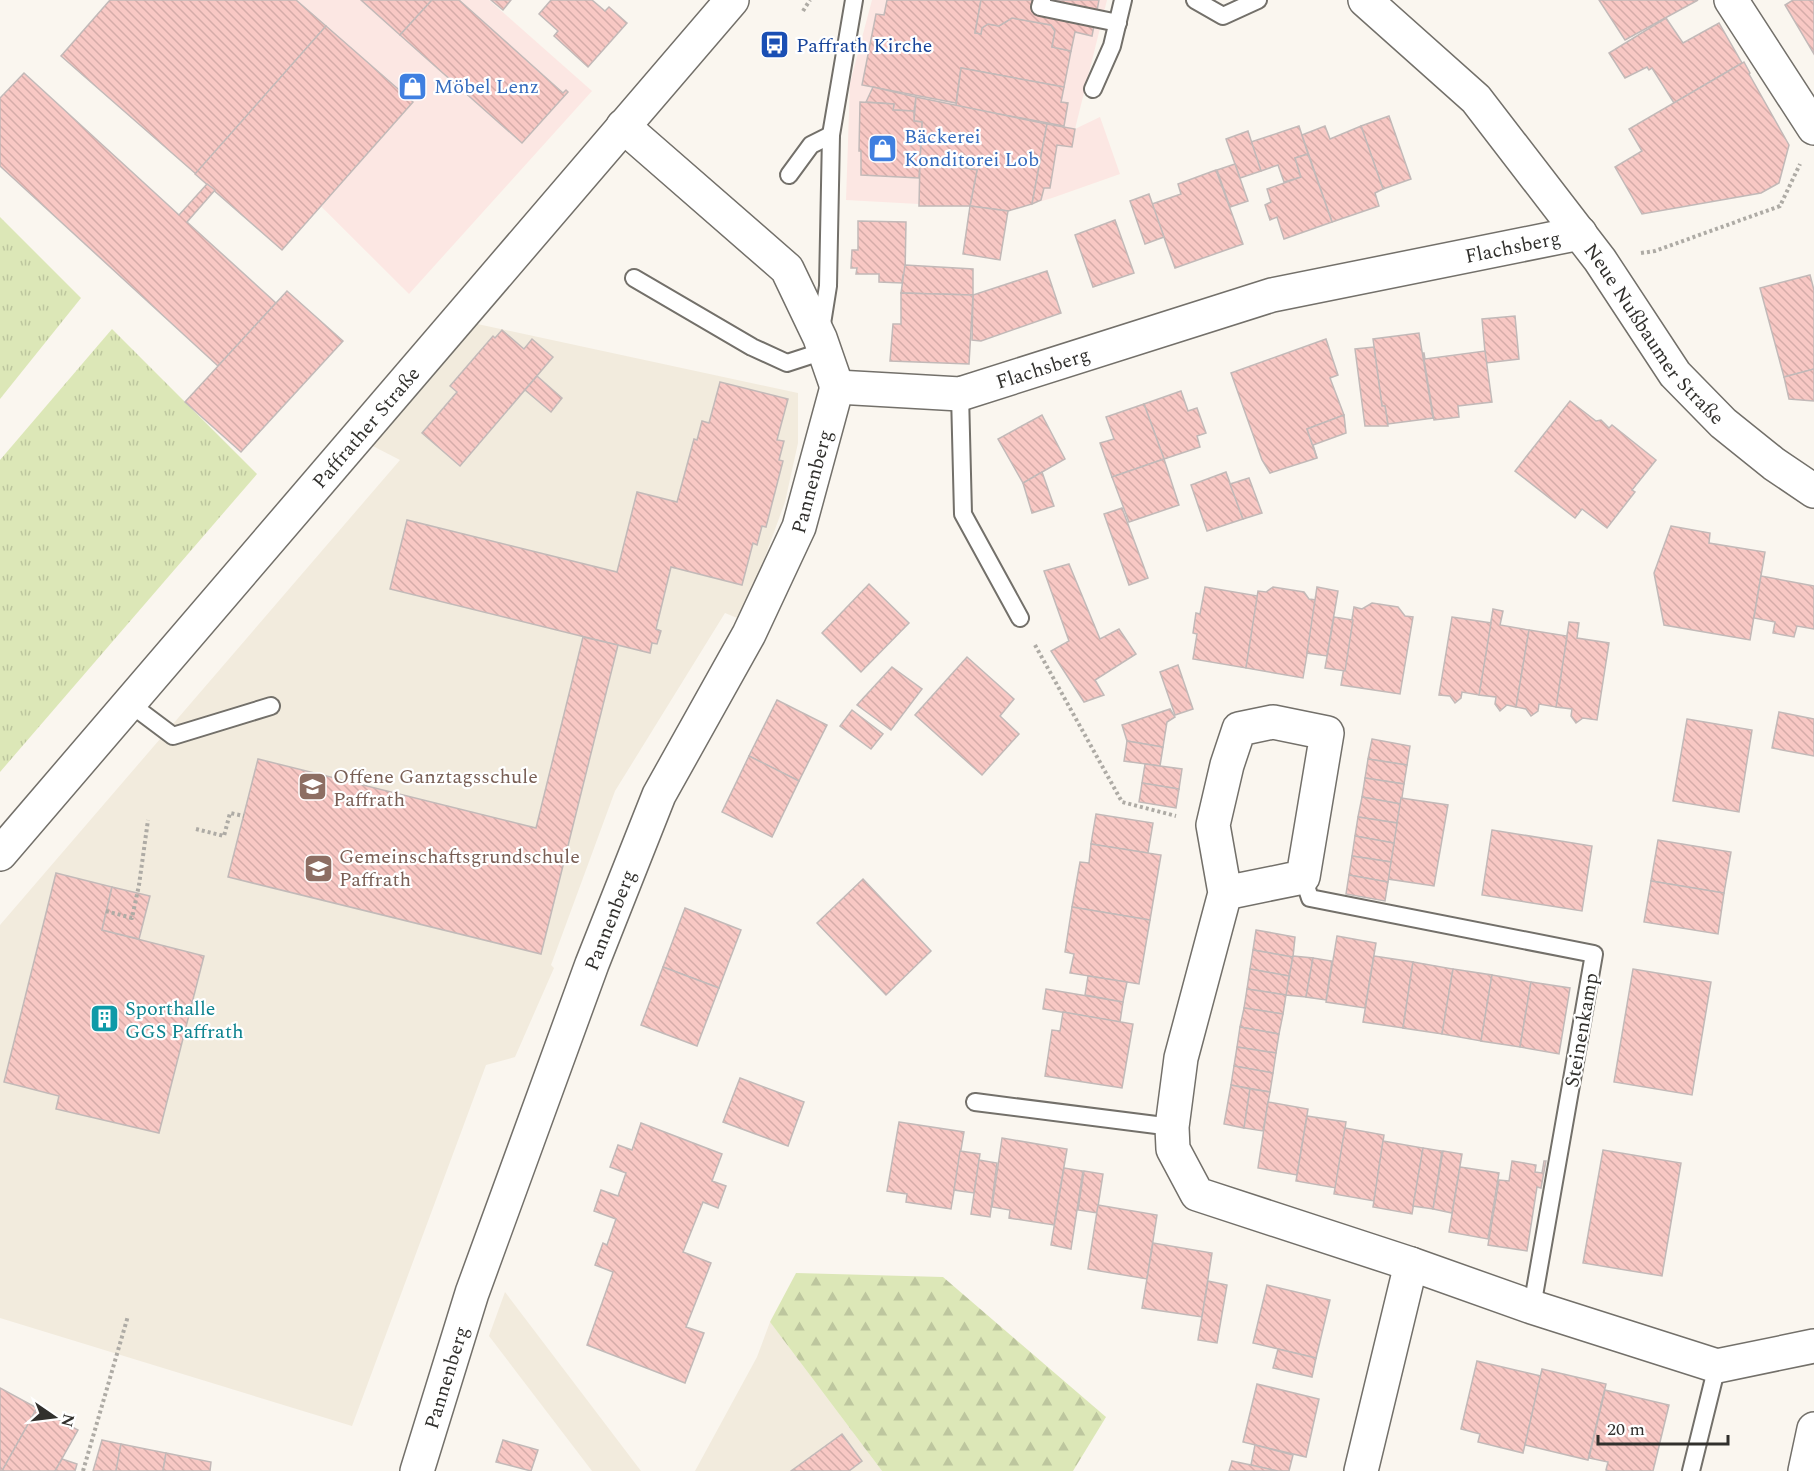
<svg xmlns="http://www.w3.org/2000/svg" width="1814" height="1471" font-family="Spectral,serif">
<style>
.commercial{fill:#fce7e3}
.built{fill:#f2ebdd}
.grass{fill:url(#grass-tufts)}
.forest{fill:url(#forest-firs)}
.building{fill:url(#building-back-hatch);stroke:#c2b9b8;stroke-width:1.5}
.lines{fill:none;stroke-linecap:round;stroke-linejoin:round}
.service-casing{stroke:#73706a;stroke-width:20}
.minor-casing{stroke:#73706a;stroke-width:36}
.secondary-casing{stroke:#73706a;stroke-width:36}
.path{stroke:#aeaba5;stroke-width:4;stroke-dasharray:3 3;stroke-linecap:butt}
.service{stroke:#fff;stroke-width:16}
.minor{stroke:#fff;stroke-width:33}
.secondary{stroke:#fff;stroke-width:33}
.labels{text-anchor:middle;stroke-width:4.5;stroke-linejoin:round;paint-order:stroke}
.transit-label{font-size:20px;fill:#164399;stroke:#fff;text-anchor:start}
.shop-label{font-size:20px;fill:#366cbe;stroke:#fff;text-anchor:start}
.street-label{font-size:20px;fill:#31302d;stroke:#fff}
.education-label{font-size:20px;fill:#785e54;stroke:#fff;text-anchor:start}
.culture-label{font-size:20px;fill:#0d838f;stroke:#fff;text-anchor:start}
</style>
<defs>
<pattern id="grass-tufts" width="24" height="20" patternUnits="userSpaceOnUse" patternTransform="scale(1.5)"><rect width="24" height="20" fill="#dce7b7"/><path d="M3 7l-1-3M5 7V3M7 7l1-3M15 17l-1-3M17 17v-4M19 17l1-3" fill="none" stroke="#bdc69e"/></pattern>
<pattern id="forest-firs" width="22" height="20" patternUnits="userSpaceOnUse" patternTransform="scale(1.5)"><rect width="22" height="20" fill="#dce7b7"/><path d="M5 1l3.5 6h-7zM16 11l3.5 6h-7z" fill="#bdc69e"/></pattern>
<pattern id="building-back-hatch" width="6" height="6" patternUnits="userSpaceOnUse" patternTransform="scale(1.5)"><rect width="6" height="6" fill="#f8c8c4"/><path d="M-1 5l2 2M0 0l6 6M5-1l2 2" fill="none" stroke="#d5aca9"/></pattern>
</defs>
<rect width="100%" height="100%" fill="#faf6ef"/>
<g class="commercial">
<polygon points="114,0 489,0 592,91 409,294"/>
<polygon points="872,0 1107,0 1075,129 1100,117 1120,174 1052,198 1008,211 973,207 846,200 850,83"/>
</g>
<g class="built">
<polygon points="468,322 798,393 798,443 785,502 742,620 725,613 615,791 551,965 554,968 515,1057 486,1065 352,1426 0,1318 0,925 400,460 363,441"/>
<polygon points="505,1292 641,1471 592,1471 489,1336"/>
<polygon points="770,1322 882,1471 695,1471 757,1357"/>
</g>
<g class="grass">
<polygon points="0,217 81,298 0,399"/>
<polygon points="112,329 257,474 0,772 0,460"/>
</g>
<polygon class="forest" points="796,1273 943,1277 1106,1417 1073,1471 882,1471 770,1322"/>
<g class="building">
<polygon points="110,0 296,0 326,26 196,174 61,56"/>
<polygon points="361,0 432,0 400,35"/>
<polygon points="432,0 459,0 563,93 566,90 568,92 522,143 400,35"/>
<polygon points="491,0 511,0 503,10"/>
<polygon points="551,0 592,0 605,11 609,7 627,23 588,67 554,36 558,31 539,14"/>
<polygon points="887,0 981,0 975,33 981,34 982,28 988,24 999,26 1012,18 1051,25 1055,31 1052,47 1071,51 1064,87 961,68 956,103 862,85 876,14 884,15"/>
<polygon points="981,0 1099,0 1092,36 1075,32 1071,51 1052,47 1055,31 1051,25 1012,18 999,26 988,24 982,28 981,34 975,33"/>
<polygon points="1599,0 1698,0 1625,40"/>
<polygon points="1793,0 1814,0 1814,54 1785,5"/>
<polygon points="1666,18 1683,43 1719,23 1742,63 1674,103 1652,68 1649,70 1647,67 1625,78 1609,53"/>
<polygon points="326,26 413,102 282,250 195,174"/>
<polygon points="1744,62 1750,73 1749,74 1789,145 1779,183 1761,193 1642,214 1615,167 1642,151 1629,129"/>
<polygon points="961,68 1064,87 1061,102 1068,103 1064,126 956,106"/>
<polygon points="24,73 179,215 207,184 215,190 187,222 276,303 218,366 0,166 0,98"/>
<polygon points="873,87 916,97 914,111 893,110 894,104 866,102"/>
<polygon points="916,97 1047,124 1032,204 1008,211 970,206 977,170 920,160 922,122 914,121"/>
<polygon points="860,102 894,104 893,110 914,111 914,121 922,122 919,178 861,175 861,151 859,151"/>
<polygon points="1389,116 1411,179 1383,189 1361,126"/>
<polygon points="1047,124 1075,129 1072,147 1057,145 1050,188 1044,188 1041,200 1032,204"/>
<polygon points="1299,126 1308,154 1295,158 1301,177 1284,182 1278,165 1261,171 1251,142"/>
<polygon points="1325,126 1330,139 1361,126 1383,189 1375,193 1379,206 1332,222 1302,135"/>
<polygon points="1248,131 1261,171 1240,178 1226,139"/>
<polygon points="1308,154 1332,222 1284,239 1277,217 1270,220 1265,205 1271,202 1267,189 1301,177 1295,158"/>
<polygon points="920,160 977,170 970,206 919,206"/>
<polygon points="1235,164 1248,201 1230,207 1217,170"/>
<polygon points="1216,170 1243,244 1175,268 1152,204 1181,194 1178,184"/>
<polygon points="1149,194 1164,237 1145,244 1130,201"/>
<polygon points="970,206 1008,211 1000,260 963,254"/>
<polygon points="1115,220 1134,273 1093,287 1075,235"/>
<polygon points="858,221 906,222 905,275 903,275 902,283 879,282 879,274 856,274 857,268 851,268 852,250 858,250"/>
<polygon points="905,265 973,269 973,295 901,293"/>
<polygon points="1047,271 1061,313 981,341 972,340 973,295"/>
<polygon points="1810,275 1814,290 1814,369 1784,377 1760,288"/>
<polygon points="287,291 343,341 241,452 185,402"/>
<polygon points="901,293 973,295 969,364 890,361 893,324 901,324"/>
<polygon points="1515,316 1519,359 1486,363 1482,319"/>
<polygon points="502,330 524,349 532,339 553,357 460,466 422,433 457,392 450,386 493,336 495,338"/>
<polygon points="1419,333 1433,418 1388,424 1385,406 1382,406 1373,339"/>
<polygon points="1326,339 1338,375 1330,378 1344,415 1307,429 1317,458 1270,473 1262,460 1231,373"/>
<polygon points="1374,347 1382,406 1385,406 1388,426 1365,426 1355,349"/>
<polygon points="1485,351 1492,402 1458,406 1459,417 1434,420 1423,353 1424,353 1425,359"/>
<polygon points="1814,369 1814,401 1789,399 1784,377"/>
<polygon points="537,376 562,398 551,412 525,390"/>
<polygon points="720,382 788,399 777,440 784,441 779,460 783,461 766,527 762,526 757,545 753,543 742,585 671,567 656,629 661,631 657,644 652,643 650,653 390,589 407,520 617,572 637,492 677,502 694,439 697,440 702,421 709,423"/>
<polygon points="1181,391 1188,411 1197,408 1206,433 1197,436 1200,447 1164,459 1144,404"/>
<polygon points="1570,401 1596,421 1601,420 1609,428 1612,425 1656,460 1632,490 1635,492 1607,528 1582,509 1575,518 1515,471"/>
<polygon points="1144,404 1164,459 1112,477 1100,443 1114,439 1106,417"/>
<polygon points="1042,415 1065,459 1023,483 998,439"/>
<polygon points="1344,415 1346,433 1313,445 1317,458 1307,429"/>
<polygon points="1164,459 1179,505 1129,522 1112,477"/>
<polygon points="1042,472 1054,506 1032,513 1023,483"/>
<polygon points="1226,472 1243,519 1207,531 1191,485"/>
<polygon points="1249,478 1262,513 1243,519 1230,484"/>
<polygon points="1122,508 1148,578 1129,585 1104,514"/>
<polygon points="1671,526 1710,533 1709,543 1765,552 1750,640 1664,625 1654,573"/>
<polygon points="1069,564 1100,639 1119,629 1136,654 1095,680 1104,695 1084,702 1051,651 1069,641 1044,571"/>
<polygon points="1761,576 1814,586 1814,629 1797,626 1794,637 1773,633 1775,622 1754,618"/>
<polygon points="869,584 909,623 861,672 822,633"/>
<polygon points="1205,587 1258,596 1246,668 1193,659 1197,634 1193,633 1196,613 1200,614"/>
<polygon points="1273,587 1304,592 1309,599 1316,600 1303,678 1246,668 1258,591 1266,592"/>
<polygon points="1317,587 1338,591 1327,656 1307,653"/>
<polygon points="1372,603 1398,607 1405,616 1413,617 1400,694 1341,685 1354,607 1362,609"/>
<polygon points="1493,609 1503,611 1500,625 1529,630 1516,707 1507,705 1500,711 1495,704 1496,697 1479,695"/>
<polygon points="1334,617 1353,620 1345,671 1325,668"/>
<polygon points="1452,617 1491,623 1479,695 1462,692 1461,698 1455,703 1450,696 1439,695"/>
<polygon points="1569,622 1579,623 1577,638 1609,643 1597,720 1583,718 1576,723 1571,716 1572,709 1556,707"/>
<polygon points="1529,630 1567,636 1556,707 1539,704 1538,711 1531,716 1526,709 1516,707"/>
<polygon points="583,637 618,645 541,954 228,877 258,759 536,828"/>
<polygon points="967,657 1014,699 1000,716 1019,734 982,775 915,715"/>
<polygon points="1178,665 1193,709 1175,715 1160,672"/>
<polygon points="892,667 922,689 891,730 857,705"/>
<polygon points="777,700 827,725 799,781 749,756"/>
<polygon points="1170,709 1175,717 1167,722 1163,747 1127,741 1122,725"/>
<polygon points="852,710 883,734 871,749 840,726"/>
<polygon points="1779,712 1814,719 1814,756 1772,748"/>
<polygon points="1687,719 1752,730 1739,812 1673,801"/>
<polygon points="1372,739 1410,746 1407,765 1368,759"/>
<polygon points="1127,741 1163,747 1160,766 1124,761"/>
<polygon points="749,756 799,781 772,837 722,812"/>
<polygon points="1368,759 1407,765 1404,784 1365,778"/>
<polygon points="1145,764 1182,769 1179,789 1142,783"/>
<polygon points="1365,778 1404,784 1401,804 1362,797"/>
<polygon points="1142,783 1179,789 1176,808 1139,802"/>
<polygon points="1362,797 1401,804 1397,823 1358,817"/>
<polygon points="1401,798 1448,805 1434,886 1388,879"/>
<polygon points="1096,814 1153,823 1148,853 1091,844"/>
<polygon points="1358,817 1397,823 1394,843 1355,836"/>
<polygon points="1492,830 1592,846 1582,911 1482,895"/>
<polygon points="1355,836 1394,843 1391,862 1352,856"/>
<polygon points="1658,840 1731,852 1724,893 1651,881"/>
<polygon points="1091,844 1161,855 1150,920 1072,907 1080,862 1089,863"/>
<polygon points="1352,856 1391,862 1388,882 1349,875"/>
<polygon points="56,873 112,887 102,930 204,956 159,1133 56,1109 59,1096 4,1082"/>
<polygon points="1349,875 1388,882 1385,901 1346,894"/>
<polygon points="863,879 931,951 886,995 817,923"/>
<polygon points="1651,881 1724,893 1718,934 1644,922"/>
<polygon points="112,887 150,896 139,939 102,930"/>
<polygon points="1072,907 1150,920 1139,984 1070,973 1074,954 1065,952"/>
<polygon points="685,908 741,930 719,988 663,967"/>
<polygon points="1256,930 1295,937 1293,957 1253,950"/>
<polygon points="1337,936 1376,943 1365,1008 1326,1002"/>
<polygon points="1253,950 1293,957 1289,976 1250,969"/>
<polygon points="1293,956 1313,958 1306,997 1286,995"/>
<polygon points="1374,956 1413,962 1403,1028 1363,1022"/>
<polygon points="1313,958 1332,961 1326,1000 1306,997"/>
<polygon points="1413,962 1453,969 1442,1034 1403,1028"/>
<polygon points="663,967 719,988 697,1046 641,1025"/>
<polygon points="1250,969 1289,976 1286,995 1247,989"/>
<polygon points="1453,969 1492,975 1481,1041 1442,1034"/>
<polygon points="1633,969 1711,982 1692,1095 1614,1082"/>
<polygon points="1492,975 1531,982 1520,1047 1481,1041"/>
<polygon points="1088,976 1127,982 1123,1002 1085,995"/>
<polygon points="1531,982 1570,988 1559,1054 1520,1047"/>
<polygon points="1046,989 1123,1002 1120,1022 1043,1009"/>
<polygon points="1247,989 1286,995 1283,1014 1244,1008"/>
<polygon points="1244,1008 1283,1014 1279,1034 1240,1027"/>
<polygon points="1063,1012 1133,1024 1122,1088 1045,1076 1052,1030 1060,1031"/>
<polygon points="1240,1027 1279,1034 1276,1053 1237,1047"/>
<polygon points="1237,1047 1276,1053 1273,1073 1234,1066"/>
<polygon points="1234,1066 1273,1073 1270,1092 1231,1085"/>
<polygon points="740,1078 804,1102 788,1146 723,1122"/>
<polygon points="1231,1085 1250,1089 1244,1128 1224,1124"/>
<polygon points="1250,1089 1270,1092 1263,1131 1244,1128"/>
<polygon points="1268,1102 1308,1109 1297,1175 1258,1168"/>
<polygon points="1307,1116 1346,1122 1336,1188 1296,1181"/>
<polygon points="899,1122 964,1132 951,1209 906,1202 907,1194 887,1191"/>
<polygon points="641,1123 722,1154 712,1181 726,1186 718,1208 703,1202 683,1252 711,1263 686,1327 704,1333 685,1383 587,1345 613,1272 595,1265 603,1243 607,1245 616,1219 594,1211 601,1190 618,1196 626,1173 610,1167 618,1145 632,1150"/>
<polygon points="1345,1128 1384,1135 1374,1201 1334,1194"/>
<polygon points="1002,1138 1067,1149 1054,1225 1009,1218 1010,1210 992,1207"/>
<polygon points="1383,1141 1423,1148 1412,1214 1373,1207"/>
<polygon points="1423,1148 1442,1151 1433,1209 1413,1206"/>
<polygon points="1603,1150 1681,1163 1662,1276 1583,1263"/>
<polygon points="960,1151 980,1154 974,1193 954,1190"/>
<polygon points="1443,1151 1462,1154 1452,1213 1433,1209"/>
<polygon points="979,1160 997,1163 990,1217 971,1214"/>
<polygon points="1512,1161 1536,1165 1535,1172 1542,1173 1544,1161 1546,1161 1541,1188 1537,1187 1527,1251 1488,1245 1499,1180 1509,1181"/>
<polygon points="1460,1167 1499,1173 1488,1239 1449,1232"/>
<polygon points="1064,1168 1083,1171 1071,1249 1051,1245"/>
<polygon points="1084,1171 1103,1174 1097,1213 1078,1210"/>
<polygon points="1098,1205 1157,1215 1147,1279 1088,1269"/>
<polygon points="1153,1243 1212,1253 1202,1317 1142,1308"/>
<polygon points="1208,1281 1227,1285 1217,1343 1198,1340"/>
<polygon points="1267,1285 1330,1300 1316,1358 1253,1343"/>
<polygon points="1278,1349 1316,1358 1312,1377 1273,1368"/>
<polygon points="1477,1361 1541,1376 1523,1453 1478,1442 1480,1434 1461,1429"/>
<polygon points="1542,1369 1606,1384 1588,1460 1525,1445"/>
<polygon points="1257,1384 1319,1399 1306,1457 1243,1442"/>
<polygon points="0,1388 37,1408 2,1471 0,1471"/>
<polygon points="1605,1390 1669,1405 1653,1471 1609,1471 1606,1470 1608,1462 1589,1458"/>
<polygon points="37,1408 78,1430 55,1471 2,1471"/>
<polygon points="842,1434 862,1461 849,1471 791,1471"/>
<polygon points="102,1440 121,1444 116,1471 93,1471"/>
<polygon points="503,1440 538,1450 531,1471 496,1462"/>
<polygon points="121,1444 166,1453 163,1471 116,1471"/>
<polygon points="1255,1445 1293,1455 1289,1471 1278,1471 1251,1465"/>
<polygon points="166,1453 211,1462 210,1471 163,1471"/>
<polygon points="62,1459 77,1464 75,1471 55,1471"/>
<polygon points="1232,1461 1251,1465 1277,1471 1229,1471"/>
</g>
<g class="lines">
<defs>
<g id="service">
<polyline points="1042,0 1040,7 1118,23"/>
<polyline points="1195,0 1223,16 1258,0"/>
<polyline points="1093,89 1112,46 1123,0"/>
<polyline points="789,175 811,145 831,135"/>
<polyline points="634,278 752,347 787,363 824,351"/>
<polyline points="821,330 828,286 831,135 854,0"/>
<polyline points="960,394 963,514 1020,618"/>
<polyline points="129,703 173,736 271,706"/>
<polyline points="1303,877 1310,898 1594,954 1532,1307"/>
<polyline points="975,1102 1172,1127"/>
<polyline points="1691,1471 1717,1366"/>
</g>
<g id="minor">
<path id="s1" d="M1365 0 1476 99 1600 260 1675 374 1723 423 1774 464 1814 491"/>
<polyline points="1731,0 1814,128"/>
<polyline points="623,126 787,269 820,338 837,387"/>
<path id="s2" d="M837 387 960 394 1272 295 1580 233"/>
<polyline points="1225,893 1213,825 1227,765 1239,729 1273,722 1327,733 1303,877 1225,893 1181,1058 1172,1127 1173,1149 1197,1194 1411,1264 1532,1307 1717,1366 1814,1346"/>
<path id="s3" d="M417 1471 472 1293 592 964 659 795 749 634 799 527 837 387"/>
<polyline points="1361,1471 1411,1264"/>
<polyline points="1805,1471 1814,1429"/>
</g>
<g id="secondary">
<path id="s4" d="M0 854 732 0"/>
</g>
</defs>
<use href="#service" class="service-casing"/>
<use href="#minor" class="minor-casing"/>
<use href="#secondary" class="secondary-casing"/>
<g class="path">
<polyline points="803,11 810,0"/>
<polyline points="1641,253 1655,251 1780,206 1800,164"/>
<polyline points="1035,645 1122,802 1176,816"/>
<polyline points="196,829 224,836 230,813 244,816"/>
<polyline points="106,911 132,918 139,885 148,820"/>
<polyline points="83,1471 128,1316"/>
</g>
<use href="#service" class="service"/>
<use href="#minor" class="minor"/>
<use href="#secondary" class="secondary"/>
</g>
<defs>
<symbol id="bus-square" viewBox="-11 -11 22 22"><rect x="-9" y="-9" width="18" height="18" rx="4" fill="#1a4fb4" stroke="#fff"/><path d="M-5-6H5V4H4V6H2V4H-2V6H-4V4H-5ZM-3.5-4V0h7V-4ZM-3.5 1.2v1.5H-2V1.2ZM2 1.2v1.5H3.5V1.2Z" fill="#fff"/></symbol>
<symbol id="shop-square" viewBox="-11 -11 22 22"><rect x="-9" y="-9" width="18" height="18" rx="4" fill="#3f7fe0" stroke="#fff"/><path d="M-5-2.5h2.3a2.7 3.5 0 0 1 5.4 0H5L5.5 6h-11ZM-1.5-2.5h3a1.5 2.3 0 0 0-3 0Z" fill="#fff"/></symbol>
<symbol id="school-square" viewBox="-11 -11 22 22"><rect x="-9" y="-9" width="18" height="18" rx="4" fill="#8d6e63" stroke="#fff"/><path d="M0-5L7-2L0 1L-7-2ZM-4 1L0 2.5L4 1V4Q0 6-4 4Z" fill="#fff"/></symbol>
<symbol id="building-square" viewBox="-11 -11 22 22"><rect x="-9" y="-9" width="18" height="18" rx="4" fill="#0f9aa8" stroke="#fff"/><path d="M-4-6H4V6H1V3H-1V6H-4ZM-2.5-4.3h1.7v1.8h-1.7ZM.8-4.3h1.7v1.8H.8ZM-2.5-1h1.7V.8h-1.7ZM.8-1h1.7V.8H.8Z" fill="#fff"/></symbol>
</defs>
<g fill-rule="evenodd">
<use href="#bus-square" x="758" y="28" width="33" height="33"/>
<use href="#shop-square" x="396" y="70" width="33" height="33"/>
<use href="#shop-square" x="866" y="132" width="33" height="33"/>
<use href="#school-square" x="296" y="770" width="33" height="33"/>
<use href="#school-square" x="302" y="852" width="33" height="33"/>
<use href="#building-square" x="88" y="1002" width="33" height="33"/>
</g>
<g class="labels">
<g class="transit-label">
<text x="796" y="52">Paffrath Kirche</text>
</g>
<g class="shop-label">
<text x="434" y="93">Möbel Lenz</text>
<text x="904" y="143">Bäckerei<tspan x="904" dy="23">Konditorei Lob</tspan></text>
</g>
<g class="street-label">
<text dy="7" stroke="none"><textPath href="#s2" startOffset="696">Flachsberg</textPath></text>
<text dy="7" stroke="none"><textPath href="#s1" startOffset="444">Neue Nußbaumer Straße</textPath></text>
<text dy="7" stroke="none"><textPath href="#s2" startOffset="210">Flachsberg</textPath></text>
<text dy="7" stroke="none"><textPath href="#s4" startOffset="562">Paffrather Straße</textPath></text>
<text dy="7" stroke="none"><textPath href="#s3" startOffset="1068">Pannenberg</textPath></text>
<text dy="7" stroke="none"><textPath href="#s3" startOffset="584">Pannenberg</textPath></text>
<text transform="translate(1581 1030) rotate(-80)" y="7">Steinenkamp</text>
<text dy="7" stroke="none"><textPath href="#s3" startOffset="98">Pannenberg</textPath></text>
</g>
<g class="education-label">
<text x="333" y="783">Offene Ganztagsschule<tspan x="333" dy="23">Paffrath</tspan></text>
<text x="339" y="863">Gemeinschaftsgrundschule<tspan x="339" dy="23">Paffrath</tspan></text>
</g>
<g class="culture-label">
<text x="125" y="1015">Sporthalle<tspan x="125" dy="23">GGS Paffrath</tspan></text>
</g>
</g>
<g transform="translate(54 1417) rotate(104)" stroke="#ffffff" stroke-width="4.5" paint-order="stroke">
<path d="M0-4.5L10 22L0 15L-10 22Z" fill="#31302d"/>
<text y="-9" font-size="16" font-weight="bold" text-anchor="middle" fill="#31302d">N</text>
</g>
<path d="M1598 1435v9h130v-9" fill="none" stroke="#31302d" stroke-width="3"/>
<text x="1607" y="1435" font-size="18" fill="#31302d" stroke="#ffffff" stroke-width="4.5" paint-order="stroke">20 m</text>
</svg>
